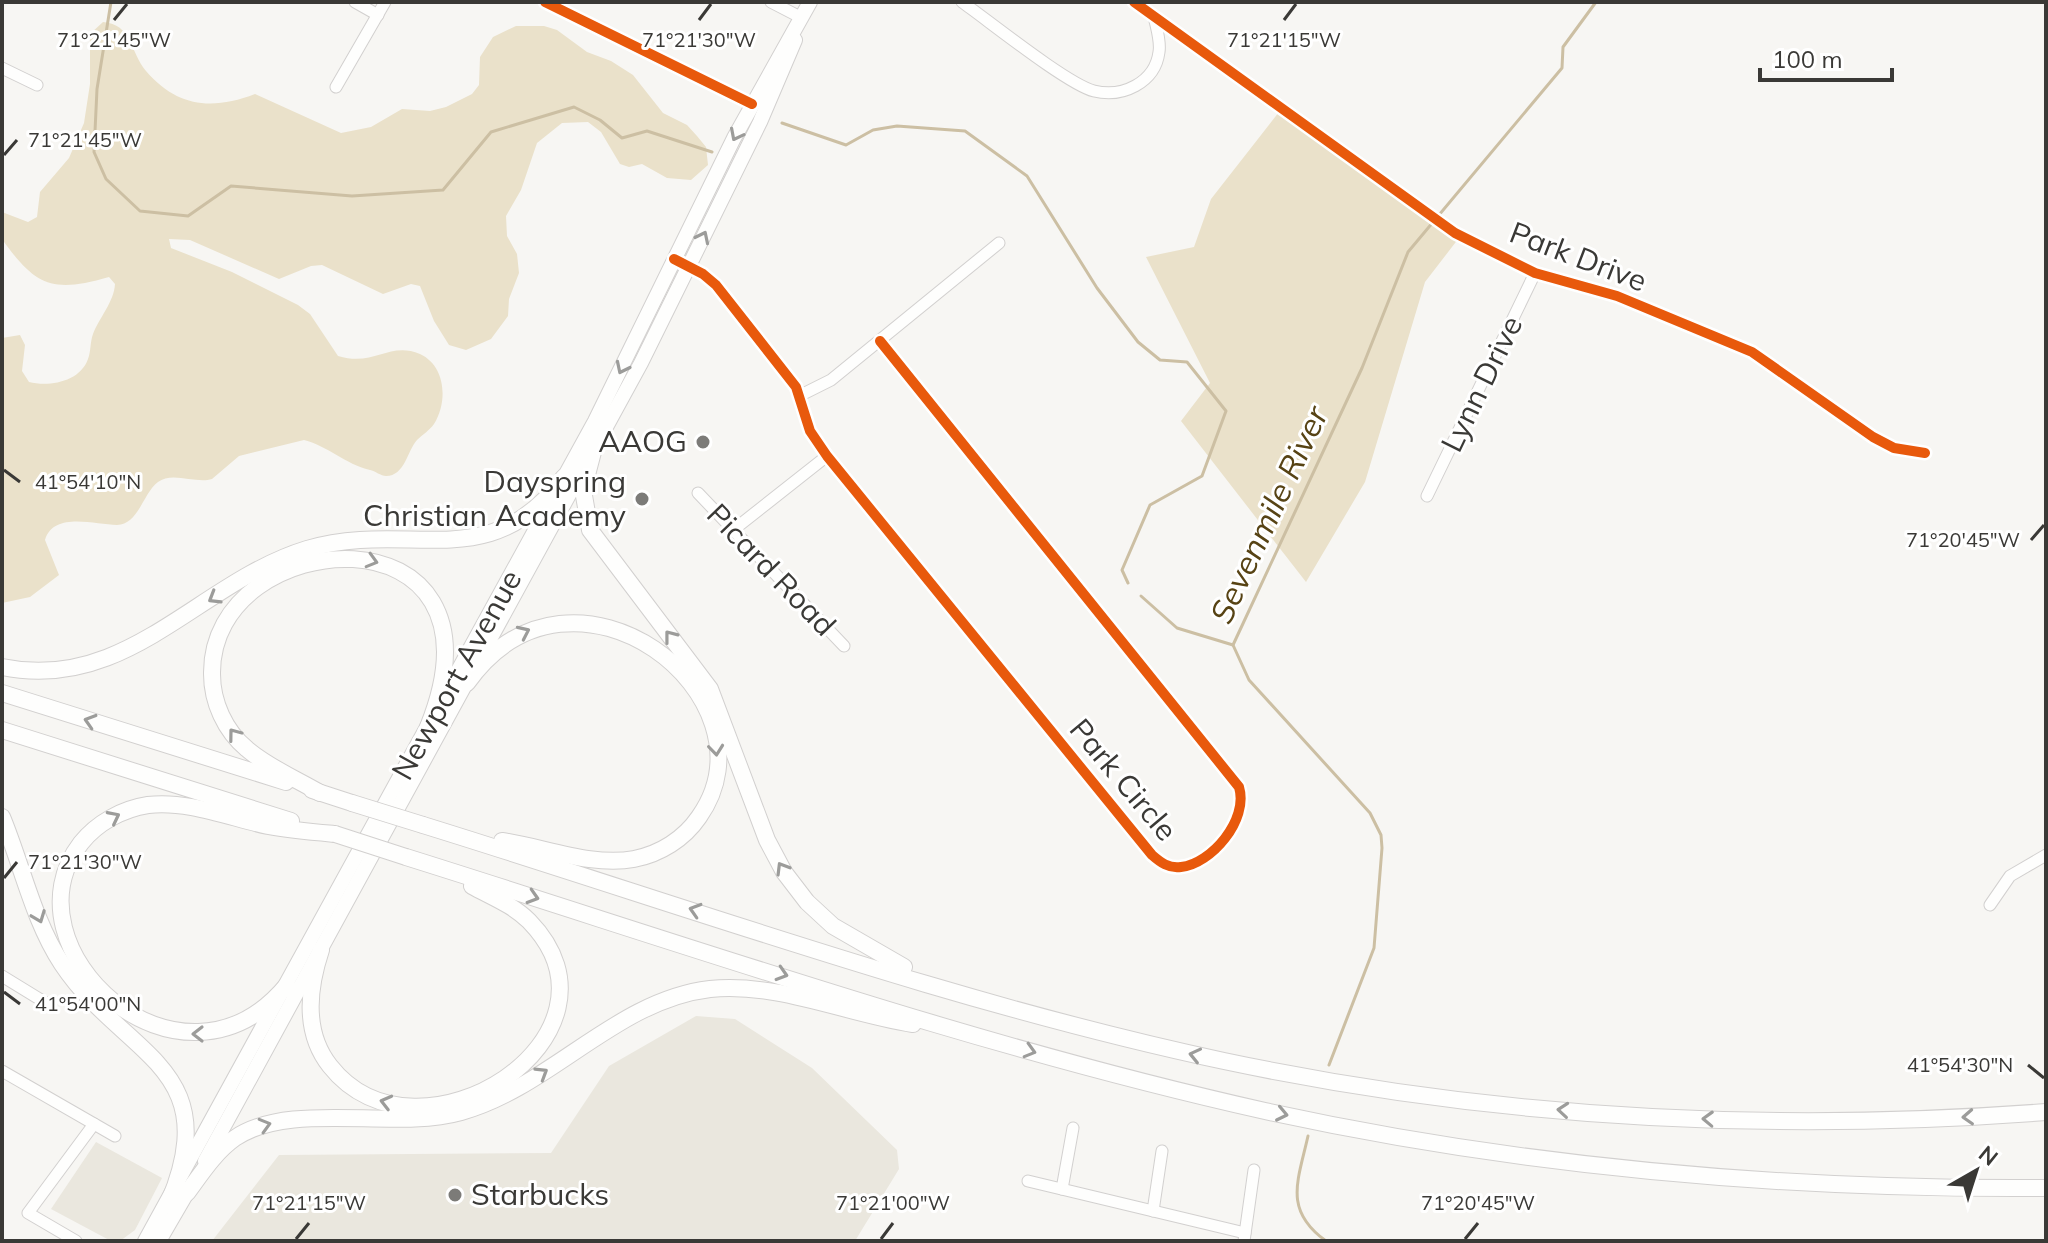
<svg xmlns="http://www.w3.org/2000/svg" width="2048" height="1243" font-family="Mulish,sans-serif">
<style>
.built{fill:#eae7de}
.green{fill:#eae1ca}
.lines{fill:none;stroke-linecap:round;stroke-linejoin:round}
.stream{stroke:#ccbfa3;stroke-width:3}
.minor-casing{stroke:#d2d0cf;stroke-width:13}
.major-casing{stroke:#d2d0cf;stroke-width:16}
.highway-casing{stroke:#d2d0cf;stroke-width:18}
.minor{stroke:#fefefd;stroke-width:11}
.major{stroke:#fefefd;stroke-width:14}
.highway{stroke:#fefefd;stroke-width:16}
.highway-bridge-casing{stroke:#d2d0cf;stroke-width:18;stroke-linecap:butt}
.highway-bridge{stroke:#fefefd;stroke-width:16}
.cycleway-casing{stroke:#fff;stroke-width:15}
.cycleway{stroke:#e8590c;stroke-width:10}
.oneway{stroke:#9c9c9a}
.ticks{fill:none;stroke:#3a3936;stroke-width:3}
.poi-dot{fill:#7c7b78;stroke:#fff;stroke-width:3}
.labels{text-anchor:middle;stroke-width:6;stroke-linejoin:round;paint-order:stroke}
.street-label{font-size:30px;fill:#3a3936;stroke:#fff}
.poi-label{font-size:30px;fill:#3a3936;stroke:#fff;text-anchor:end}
.water-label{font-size:32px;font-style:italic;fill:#574314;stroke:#fff}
.ticks-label{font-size:20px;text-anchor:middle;fill:#3a3936;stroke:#fff;stroke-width:6;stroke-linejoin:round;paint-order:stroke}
</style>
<rect width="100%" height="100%" fill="#f7f6f3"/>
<g class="built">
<polygon points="696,1016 735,1019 812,1068 897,1150 899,1169 855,1241 212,1241 279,1155 551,1153 609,1066"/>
<polygon points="96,1142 162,1178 135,1230 120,1241 111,1241 51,1209"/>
</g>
<g class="green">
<path d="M103 22C132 24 130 52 146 71 178 108 213 110 255 94L341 133 371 127 402 109 430 111 446 107 472 94 479 85 480 57 493 37 516 26H544L557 30 587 52 611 61 633 75 663 113 687 125 697 136 706 147 708 165 691 180 667 178 642 164 629 167 620 164 601 132 588 122 562 123 537 143 521 190 506 216 507 236 517 254 519 273 509 299 508 316 491 339 466 350 449 345 434 321 420 286 411 284 383 294 322 265 311 266 279 279 190 240 169 239 171 248 232 272 298 305 310 314 338 356C375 367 389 341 420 354 446 366 448 402 434 424 429 431 423 434 417 440 407 451 405 476 386 476 381 476 375 471 370 470 345 464 328 446 304 440L239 456 212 479C196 484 172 471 158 482 143 493 139 524 117 525 95 525 54 511 45 540L59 575 30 597 2 603V338L20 335 25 345 22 371 29 382C49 387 80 382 88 359 91 351 90 342 93 334 99 318 114 302 115 284L109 277C53 293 36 287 2 239V212L28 222 37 217 40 192 69 158 84 123 90 84V34Z"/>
<polygon points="1279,112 1424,219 1462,234 1425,282 1365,482 1306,582 1181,421 1210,383 1146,257 1194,247 1211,199"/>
</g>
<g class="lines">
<g class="stream">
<polyline points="111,2 97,89 94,152 106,179 140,211 188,216 231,186 352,196 443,190 491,132 574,107 600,120 622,138 647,131 712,152"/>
<polyline points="782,123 846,145 873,130 897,126 965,131 1027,176 1097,288 1138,342 1160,360 1187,362 1226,411 1202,476 1150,505 1122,570 1128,583"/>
<polyline points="1141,596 1177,628 1233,645"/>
<polyline points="1329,1065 1374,948 1382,848 1381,835 1370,813 1249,680 1233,645 1362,368 1408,252 1562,68 1563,47 1596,2"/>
<path d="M1308 1136C1298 1181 1283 1210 1326 1241"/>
</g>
<defs>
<g id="minor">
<polyline points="355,2 378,15"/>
<polyline points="545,2 752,104"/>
<polyline points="771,2 802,18"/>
<path d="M962 2C989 21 1067 84 1094 91 1122 98 1155 83 1159 52 1161 41 1156 27 1154 16"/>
<polyline points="1134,2 1455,233 1535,273 1617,296 1752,352 1873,437 1894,448 1925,453"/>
<polyline points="2,68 37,85"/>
<polyline points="336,87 385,2"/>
<path d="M674 259 703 274 716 285 796 387 810 431 827 456 1152 855C1160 862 1169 869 1181 867 1211 864 1249 820 1239 787L880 341"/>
<polyline points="801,395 831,380 999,243"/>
<polyline points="698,493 844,646"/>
<polyline points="1427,496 1535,273"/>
<polyline points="732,531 827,456"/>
<polyline points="1990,905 2010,876 2046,855"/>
<polyline points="2,976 46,1003"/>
<polyline points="2,1071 115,1136"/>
<polyline points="1028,1181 1245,1233"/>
<polyline points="1062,1189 1073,1128"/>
<polyline points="1153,1211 1162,1151"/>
<polyline points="76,1241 28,1213 94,1124"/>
<polyline points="1244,1241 1254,1170"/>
</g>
<g id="major">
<polyline points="205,1161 641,363 760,122 795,40"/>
<polyline points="145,1241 595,421 734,138 810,2"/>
<polyline points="159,1241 191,1186"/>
</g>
<g id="highway">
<polyline points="593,452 583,490 590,530 710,689 767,840 784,872 807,902 833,926 904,967"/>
<path d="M2 667C127 693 199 582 307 549 409 519 490 578 564 477"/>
<path d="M467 683C573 533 783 698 699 817 684 839 660 854 634 859 592 867 544 847 502 841"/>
<polyline points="2,693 286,782"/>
<polyline points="2,730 291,821"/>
<polyline points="312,790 352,803"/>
<path d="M320 793C296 779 268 767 247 749 225 731 212 702 212 674 210 523 519 501 428 727"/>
<path d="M2 817C22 865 33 920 62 964 124 1057 226 1065 169 1202"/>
<path d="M423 825C688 907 952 1003 1224 1061 1493 1118 1772 1133 2046 1112"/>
<path d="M406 857C690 946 974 1046 1265 1111 1521 1167 1784 1190 2046 1188"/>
<path d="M321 950C308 989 303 1032 330 1066 418 1178 641 1036 529 921 513 905 492 897 472 886"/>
<path d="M287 985C180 1114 0 948 81 843 97 823 122 809 148 805 187 800 231 818 268 826 290 830 313 832 335 834"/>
<path d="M187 1193C201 1174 215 1152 235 1138 291 1100 394 1131 461 1112 551 1087 616 1000 710 989 778 982 847 1014 913 1024"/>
</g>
</defs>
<use href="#minor" class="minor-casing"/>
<use href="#major" class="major-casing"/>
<use href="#highway" class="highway-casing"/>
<use href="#minor" class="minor"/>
<use href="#major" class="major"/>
<use href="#highway" class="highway"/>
<defs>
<g id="highway-bridge">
<polyline points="352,803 423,825"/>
<polyline points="335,834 406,857"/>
</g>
</defs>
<use href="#highway-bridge" class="highway-bridge-casing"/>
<use href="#highway-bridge" class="highway-bridge"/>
<defs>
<g id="cycleway">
<polyline points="545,2 752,104"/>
<polyline points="1134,2 1455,233 1535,273 1617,296 1752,352 1873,437 1894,448 1925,453"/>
<path d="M674 259 703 274 716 285 796 387 810 431 827 456 1152 855C1160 862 1169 869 1181 867 1211 864 1249 820 1239 787L880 341"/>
</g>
</defs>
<use href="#cycleway" class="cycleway-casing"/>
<use href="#cycleway" class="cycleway"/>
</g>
<defs><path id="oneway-chevron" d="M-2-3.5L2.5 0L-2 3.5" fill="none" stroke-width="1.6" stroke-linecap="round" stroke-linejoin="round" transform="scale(2)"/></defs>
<g class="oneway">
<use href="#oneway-chevron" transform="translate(736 135) rotate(117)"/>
<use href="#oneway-chevron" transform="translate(703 237) rotate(-64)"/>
<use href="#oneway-chevron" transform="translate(622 368) rotate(116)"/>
<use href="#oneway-chevron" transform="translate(372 561) rotate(16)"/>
<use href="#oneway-chevron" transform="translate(214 598) rotate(149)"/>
<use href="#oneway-chevron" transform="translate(524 632) rotate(-25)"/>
<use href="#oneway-chevron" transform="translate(670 636) rotate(-128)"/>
<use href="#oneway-chevron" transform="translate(90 721) rotate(-163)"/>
<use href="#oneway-chevron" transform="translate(234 734) rotate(-127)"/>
<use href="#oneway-chevron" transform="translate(716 750) rotate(84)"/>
<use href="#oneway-chevron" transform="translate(114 817) rotate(-27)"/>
<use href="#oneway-chevron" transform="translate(782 868) rotate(-121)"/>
<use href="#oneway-chevron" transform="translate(533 897) rotate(17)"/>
<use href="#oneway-chevron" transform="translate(695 910) rotate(-163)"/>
<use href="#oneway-chevron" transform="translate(39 917) rotate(69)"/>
<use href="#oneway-chevron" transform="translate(782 974) rotate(17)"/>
<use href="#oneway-chevron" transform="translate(198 1034) rotate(180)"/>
<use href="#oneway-chevron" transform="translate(1030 1051) rotate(16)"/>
<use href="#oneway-chevron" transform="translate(1195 1055) rotate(-167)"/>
<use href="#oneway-chevron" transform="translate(542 1073) rotate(-32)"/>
<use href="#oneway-chevron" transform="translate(386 1102) rotate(-166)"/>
<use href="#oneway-chevron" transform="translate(1563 1110) rotate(-175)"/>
<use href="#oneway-chevron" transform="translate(1282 1114) rotate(12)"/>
<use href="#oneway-chevron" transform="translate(1968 1117) rotate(177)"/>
<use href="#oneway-chevron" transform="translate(1708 1119) rotate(-178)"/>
<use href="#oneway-chevron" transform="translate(265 1125) rotate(-16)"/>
</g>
<path class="ticks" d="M114 20 127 4M699 20 711 4M1284 20 1296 4M4 155 17 140M4 470 20 482M2031 540 2044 525M4 878 17 862M4 992 20 1004M2028 1065 2044 1078M296 1239 309 1223M881 1239 893 1223M1465 1239 1478 1223"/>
<g class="poi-dot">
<circle cx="703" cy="442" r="8"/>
<circle cx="642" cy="499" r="8"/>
<circle cx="455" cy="1195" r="8"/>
</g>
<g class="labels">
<g class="street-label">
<text transform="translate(1578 257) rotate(21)" y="10">Park Drive</text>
<text transform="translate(1482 384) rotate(-64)" y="10">Lynn Drive</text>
<text transform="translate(771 570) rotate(46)" y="10">Picard Road</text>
<text transform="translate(457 675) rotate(-61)" y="10">Newport Avenue</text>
<text transform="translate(1123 780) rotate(50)" y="10">Park Circle</text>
</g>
<g class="poi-label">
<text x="687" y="452">AAOG</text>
<text x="626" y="492">Dayspring<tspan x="626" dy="34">Christian Academy</tspan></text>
<text x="471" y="1205" text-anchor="start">Starbucks</text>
</g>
<g class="water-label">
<text transform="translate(1269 515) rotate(-65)" y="11">Sevenmile River</text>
</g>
</g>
<g class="ticks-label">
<text x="114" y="47">71°21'45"W</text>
<text x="699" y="47">71°21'30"W</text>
<text x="1284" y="47">71°21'15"W</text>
<text x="85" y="147">71°21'45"W</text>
<text x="88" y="489">41°54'10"N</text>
<text x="1963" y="547">71°20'45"W</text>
<text x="85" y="869">71°21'30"W</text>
<text x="88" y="1011">41°54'00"N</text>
<text x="1960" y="1072">41°54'30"N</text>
<text x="309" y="1210">71°21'15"W</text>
<text x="893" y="1210">71°21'00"W</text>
<text x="1478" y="1210">71°20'45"W</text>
</g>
<rect width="2048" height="1243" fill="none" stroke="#3a3936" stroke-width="8"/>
<g transform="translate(1976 1171) rotate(39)" stroke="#ffffff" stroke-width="6" paint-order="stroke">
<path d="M0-6L14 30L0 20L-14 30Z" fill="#3a3936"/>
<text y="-12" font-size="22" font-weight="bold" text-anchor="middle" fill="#3a3936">N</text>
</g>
<path d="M1760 68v12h132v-12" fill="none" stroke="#3a3936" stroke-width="4"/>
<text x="1772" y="68" font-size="24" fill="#3a3936" stroke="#ffffff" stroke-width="6" paint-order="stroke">100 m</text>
</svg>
